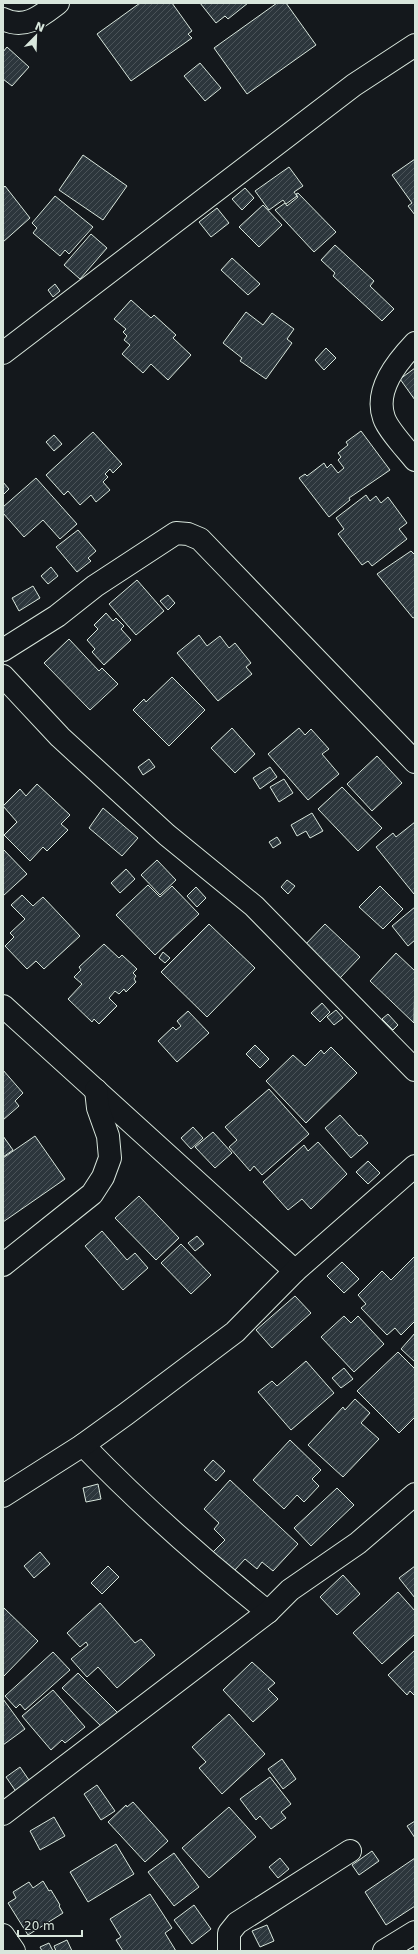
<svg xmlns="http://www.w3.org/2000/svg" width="418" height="1954" font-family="'DejaVu Sans',sans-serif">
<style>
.building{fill:url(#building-hatch);stroke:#d8e6dc}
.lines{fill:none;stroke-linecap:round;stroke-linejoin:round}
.minor-casing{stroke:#d8e6dc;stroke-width:24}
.minor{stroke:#14181c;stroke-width:22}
</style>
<defs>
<pattern id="building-hatch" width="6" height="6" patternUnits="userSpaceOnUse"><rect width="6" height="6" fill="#2c363c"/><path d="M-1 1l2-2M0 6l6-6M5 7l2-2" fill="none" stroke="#4a5358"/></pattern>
</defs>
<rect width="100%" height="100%" fill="#14181c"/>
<g class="building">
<polygon points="140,3 172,3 192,31 188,34 192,38 131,81 97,34"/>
<polygon points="200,3 248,3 228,19 225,16 216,23"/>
<polygon points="277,3 286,3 316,45 247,94 214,48"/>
<polygon points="7,47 29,67 12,86 3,79 3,52"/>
<polygon points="200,63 221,88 205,101 184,76"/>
<polygon points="83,155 127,186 103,220 59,190"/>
<polygon points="415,159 415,215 408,206 412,203 392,175"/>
<polygon points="289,167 303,186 294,192 297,196 286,204 283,200 269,210 255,191"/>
<polygon points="5,186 30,218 3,242 3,188"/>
<polygon points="245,188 254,198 242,210 232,199"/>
<polygon points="298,193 336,232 314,252 275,210 285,203 287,206 298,197 296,194"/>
<polygon points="55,196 93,227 69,254 65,250 60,256 33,233 37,228 32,223"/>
<polygon points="263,205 282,225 259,247 239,227"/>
<polygon points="217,208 229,223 211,237 199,222"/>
<polygon points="91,234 107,248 80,279 64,265"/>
<polygon points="335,245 374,281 370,286 394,309 382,321 333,276 335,273 321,260"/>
<polygon points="232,258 260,284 248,295 221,270"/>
<polygon points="55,284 60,291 53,297 48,290"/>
<polygon points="131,300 151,318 154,315 176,335 173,338 191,355 168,380 151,364 143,373 122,354 130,345 124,340 127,336 123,332 126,329 114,319"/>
<polygon points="246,312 263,325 272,313 294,329 287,339 292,343 266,379 240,361 242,358 223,343"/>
<polygon points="326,348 336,358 324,370 315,360"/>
<polygon points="415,368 415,400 400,379"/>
<polygon points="361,431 390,470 349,498 350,500 329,517 299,478 305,474 307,476 324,463 327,468 331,464 338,473 344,468 338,460 341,457 338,453 348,445 346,442"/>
<polygon points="93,432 122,464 113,473 110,469 105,474 108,477 103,482 110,490 96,502 91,495 80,505 68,491 64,495 46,475"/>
<polygon points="54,435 62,444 54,451 46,442"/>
<polygon points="36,478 77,524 60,539 43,520 24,537 3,513 3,507"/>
<polygon points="3,482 9,489 3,495"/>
<polygon points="366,495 370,501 376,496 381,503 388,497 407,523 399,529 407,539 372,566 368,561 362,565 338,534 344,529 336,518"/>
<polygon points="78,530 96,551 88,558 91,561 77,572 56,547"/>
<polygon points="411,551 415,555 415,617 413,618 377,574"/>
<polygon points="51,567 58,576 48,584 41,576"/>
<polygon points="137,580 164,611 136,635 109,604"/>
<polygon points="33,586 40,598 19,611 12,598"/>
<polygon points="168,595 175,603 168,610 160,601"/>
<polygon points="106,613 113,621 116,618 124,626 121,629 131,640 104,665 92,652 95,649 87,640 98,629 94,625"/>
<polygon points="199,635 207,646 220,636 229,648 235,643 251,663 246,667 252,674 218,701 177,653"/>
<polygon points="69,639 99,671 102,668 118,684 90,710 44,663"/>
<polygon points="172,677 205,710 169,746 133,710 144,699 146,702"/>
<polygon points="232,728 255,754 235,773 211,748"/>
<polygon points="299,728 305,735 311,729 329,749 322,754 339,774 308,800 268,754"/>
<polygon points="377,756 402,783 372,811 347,784"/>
<polygon points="149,759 155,767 143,775 138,767"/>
<polygon points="270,767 277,777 260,789 253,778"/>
<polygon points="284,779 293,793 279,802 270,787"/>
<polygon points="37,784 70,815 61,824 68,830 47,851 43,847 30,861 4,835 17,822 3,806 20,789 26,796"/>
<polygon points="342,787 382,828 358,851 318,809"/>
<polygon points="103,808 138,838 122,856 89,828"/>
<polygon points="312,813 323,831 310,838 306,831 297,836 291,825"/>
<polygon points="415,822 415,893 414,894 376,847 393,833 396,837"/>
<polygon points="277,837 281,843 273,848 269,842"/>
<polygon points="3,849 27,874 3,896"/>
<polygon points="157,860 176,880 160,895 141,875"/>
<polygon points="126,869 135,879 120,893 111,883"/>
<polygon points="287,880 295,886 288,894 281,887"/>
<polygon points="148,885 160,897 172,886 199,914 155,955 116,915"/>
<polygon points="380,886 403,909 383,929 359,907"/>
<polygon points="196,887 206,898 197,907 187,896"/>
<polygon points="22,895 33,906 43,897 80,936 44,969 36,961 27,969 5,946 14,937 10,933 25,919 11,905"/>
<polygon points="415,907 415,940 408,946 392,926"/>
<polygon points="209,924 255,968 207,1017 161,972"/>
<polygon points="325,924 360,957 339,979 304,946"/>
<polygon points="104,944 119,958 122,955 137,969 133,973 136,976 134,979 136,982 126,992 124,989 119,994 115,991 109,998 117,1006 99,1024 94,1019 92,1022 68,999 82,984 74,977 81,970 79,967"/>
<polygon points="163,952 170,958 165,963 159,958"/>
<polygon points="396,953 415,971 414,1023 370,981"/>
<polygon points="322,1003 330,1012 320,1022 311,1013"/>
<polygon points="336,1010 343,1018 334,1025 327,1017"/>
<polygon points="188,1011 209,1033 177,1062 158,1041 173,1027 176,1030 181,1026 177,1021"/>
<polygon points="388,1014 398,1025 393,1030 382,1019"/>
<polygon points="255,1045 269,1059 260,1068 246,1054"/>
<polygon points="331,1047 357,1073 306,1123 266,1081 293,1055 305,1066 321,1050 324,1054"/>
<polygon points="3,1070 23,1093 15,1101 19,1106 3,1120"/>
<polygon points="269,1089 309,1134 262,1175 254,1166 250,1171 229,1147 237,1140 225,1127"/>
<polygon points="340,1115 359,1136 361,1135 368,1143 351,1158 325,1128"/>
<polygon points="193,1127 203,1138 191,1149 181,1138"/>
<polygon points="213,1132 232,1153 215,1168 195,1147"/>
<polygon points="3,1136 13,1150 3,1157"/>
<polygon points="35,1136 65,1179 3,1222 3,1158"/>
<polygon points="318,1142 347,1174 311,1209 302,1199 288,1210 263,1182 304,1145 308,1151"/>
<polygon points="368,1161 380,1173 368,1184 356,1172"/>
<polygon points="139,1196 179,1238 156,1260 115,1218"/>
<polygon points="102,1231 127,1260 135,1253 148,1268 123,1290 85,1246"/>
<polygon points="197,1236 204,1244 195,1251 188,1243"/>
<polygon points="181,1244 211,1275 191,1294 161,1263"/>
<polygon points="415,1256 415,1321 401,1335 395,1328 387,1335 361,1308 366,1304 358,1295 382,1271 391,1280"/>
<polygon points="342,1262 359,1279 344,1293 327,1276"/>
<polygon points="295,1296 311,1313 272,1348 256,1330"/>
<polygon points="344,1316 351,1323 358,1316 384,1344 354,1372 321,1337"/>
<polygon points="415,1333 415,1362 401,1349"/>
<polygon points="398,1352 415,1369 415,1417 399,1433 357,1391"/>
<polygon points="306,1361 334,1393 291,1430 258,1392 272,1381 277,1386"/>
<polygon points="344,1368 353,1379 341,1388 332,1378"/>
<polygon points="355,1399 370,1413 361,1423 379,1439 343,1477 308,1445 343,1407 345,1410"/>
<polygon points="290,1440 321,1470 312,1479 319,1486 304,1502 297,1495 284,1509 253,1480"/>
<polygon points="213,1460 225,1471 216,1481 204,1470"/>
<polygon points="230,1480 298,1544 273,1571 262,1562 257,1569 245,1559 234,1571 213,1552 225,1540 214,1529 219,1523 204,1509"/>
<polygon points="98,1484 101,1499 86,1502 83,1488"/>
<polygon points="337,1488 354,1505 311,1546 294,1528"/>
<polygon points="40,1552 50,1564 34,1578 24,1566"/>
<polygon points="108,1566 119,1577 102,1594 91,1583"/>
<polygon points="415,1566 415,1598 399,1578"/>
<polygon points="343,1575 360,1594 337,1615 320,1597"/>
<polygon points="398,1592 415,1611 415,1634 382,1664 353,1633"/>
<polygon points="100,1603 135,1643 141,1639 155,1655 117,1688 98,1667 87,1677 71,1659 88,1645 86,1642 80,1647 67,1633"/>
<polygon points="3,1607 38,1641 3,1677"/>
<polygon points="415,1650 415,1696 410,1691 407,1695 388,1675"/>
<polygon points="53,1652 70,1670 25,1710 20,1704 16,1708 5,1696"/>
<polygon points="252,1662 275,1683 268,1689 278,1699 253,1722 223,1690"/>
<polygon points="78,1673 119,1714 104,1729 62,1688"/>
<polygon points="53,1690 85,1727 65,1743 62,1740 51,1750 22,1716"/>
<polygon points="3,1699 25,1729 3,1745"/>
<polygon points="229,1714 265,1754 222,1794 199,1768 206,1762 192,1747"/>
<polygon points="282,1759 296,1779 283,1789 268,1769"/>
<polygon points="20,1767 31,1783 17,1793 6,1777"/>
<polygon points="270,1777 291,1804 281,1812 286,1818 271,1829 260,1816 256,1820 240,1799"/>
<polygon points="97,1785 115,1811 101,1820 84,1794"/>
<polygon points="133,1802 168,1841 145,1862 108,1822 126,1805 127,1807"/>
<polygon points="229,1807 256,1837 209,1878 182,1848"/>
<polygon points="54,1817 65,1836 40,1850 30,1831"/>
<polygon points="415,1821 415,1838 407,1826"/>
<polygon points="116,1844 134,1874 88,1902 70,1872"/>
<polygon points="372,1851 379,1861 359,1875 352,1865"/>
<polygon points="174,1853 199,1887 174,1906 148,1872"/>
<polygon points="280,1858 289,1869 278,1878 269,1867"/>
<polygon points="415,1858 415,1906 386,1925 365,1892"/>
<polygon points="43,1881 49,1891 51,1890 60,1905 59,1906 63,1913 28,1935 8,1903 16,1898 13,1892 29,1882 33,1888"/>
<polygon points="150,1894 172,1928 165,1933 176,1951 123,1951 116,1940 121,1937 110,1919"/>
<polygon points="194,1905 211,1929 192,1944 174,1920"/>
<polygon points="267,1925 274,1941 260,1947 252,1931"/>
<polygon points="67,1940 72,1951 56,1951 54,1946"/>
<polygon points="49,1943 53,1951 42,1951 40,1947"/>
</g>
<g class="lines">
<defs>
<g id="minor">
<path d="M3 19C25 30 41 16 58 3"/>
<path d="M415 343C397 362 374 390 384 418 388 430 407 450 415 460"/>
<polyline points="3,353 354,85 415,45"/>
<polyline points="3,650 57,616 95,586 176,533 188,534 200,539 415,762"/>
<polyline points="3,676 60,737 167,835 254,906 415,1070"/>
<polyline points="3,1006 295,1271"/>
<polyline points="3,1265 92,1194 103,1177 110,1158 108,1136 98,1108 96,1090"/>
<path d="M83 1445C141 1505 203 1560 268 1612"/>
<polyline points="3,1496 83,1445 126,1414 235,1332 295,1271 415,1166"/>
<polyline points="3,1814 268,1612 290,1590 358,1543 415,1494"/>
<polyline points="3,1935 14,1951"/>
<polyline points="229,1951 229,1933 237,1923 350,1851"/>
<polyline points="384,1951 415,1932"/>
</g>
</defs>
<use href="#minor" class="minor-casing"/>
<use href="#minor" class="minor"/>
</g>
<rect width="418" height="1954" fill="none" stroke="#d8e6dc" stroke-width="8"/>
<g transform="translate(36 36) rotate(23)" stroke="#14181c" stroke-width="3" paint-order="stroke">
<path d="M0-3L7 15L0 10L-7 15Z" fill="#d8e6dc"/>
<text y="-6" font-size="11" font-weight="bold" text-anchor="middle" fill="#d8e6dc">N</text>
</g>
<path d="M18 1930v6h64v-6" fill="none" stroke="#d8e6dc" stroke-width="2"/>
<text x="24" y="1930" font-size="12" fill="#d8e6dc" stroke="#14181c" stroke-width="3" paint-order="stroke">20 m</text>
</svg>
